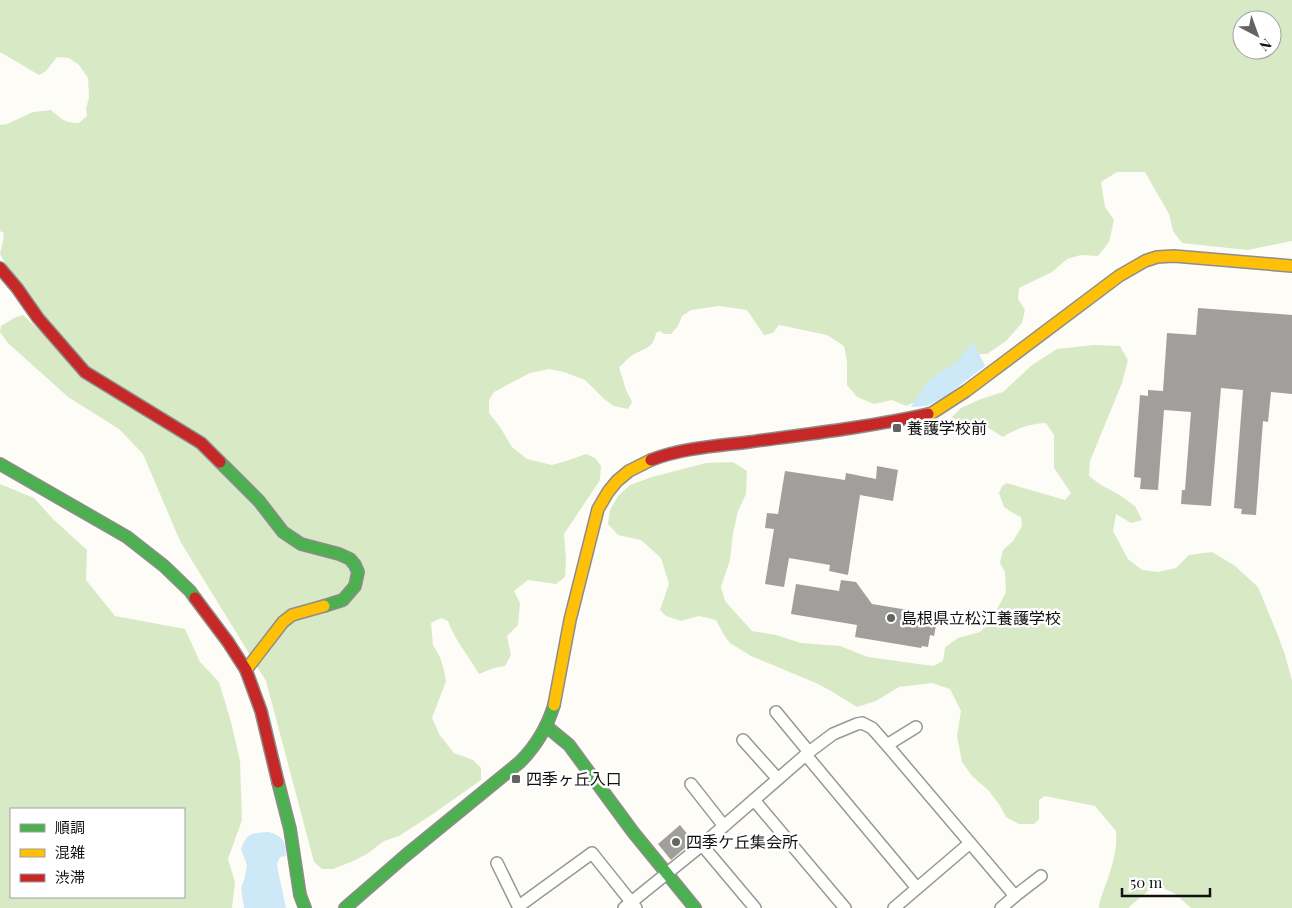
<svg xmlns="http://www.w3.org/2000/svg" width="1292" height="908" font-family="'Playfair Display','Noto Sans JP',serif">
<style>
.forest{fill:#d8eac5;fill-rule:evenodd}
.water{fill:#cde8f7}
.building{fill:#a19f9c}
.lines{fill:none;stroke-linecap:round;stroke-linejoin:round}
.street-casing{stroke:#979795;stroke-width:14}
.fast-casing{stroke:#8e8d8b;stroke-width:14}
.slow-casing{stroke:#8e8d8b;stroke-width:14}
.jam-casing{stroke:#8e8d8b;stroke-width:14}
.street{stroke:#fffffe;stroke-width:11}
.fast{stroke:#4caf50;stroke-width:11}
.slow{stroke:#ffc107;stroke-width:11}
.jam{stroke:#c62828;stroke-width:11}
.poi-dot{fill:#646362;stroke:#fff;stroke-width:2}
.labels{text-anchor:middle;stroke-width:5;stroke-linejoin:round;paint-order:stroke}
.poi-label{font-size:16px;fill:#111;stroke:#fff;text-anchor:start}
</style>
<rect width="100%" height="100%" fill="#fdfcf7"/>
<g class="forest">
<path d="M0 0H1292V241L1247 250 1182 243 1173 231 1169 214 1145 172H1117L1101 182 1105 207 1114 220 1109 242 1098 256 1081 255 1067 259 1052 272 1019 288 1018 299 1025 310 1022 323 1006 341 987 354H972L923 398 906 406 892 400 874 404 857 397 847 385V362L844 346 827 335 779 325 773 333 764 335 747 310 719 306 691 310 682 316 678 326 671 334H664L660 331 656 333C653 350 643 348 631 356 627 359 623 364 619 367L626 390 632 402 628 409 614 406 604 399 585 380 564 372 549 369 530 373 494 392 489 400V413L500 427 512 447 527 459 552 465 566 461 586 454 595 458 601 466 600 480 564 534 566 560 565 577 556 584 528 580 514 591 520 603 518 625 507 636 511 655 505 666 494 668 479 674C469 656 455 641 448 621L441 618 431 623 433 645 440 657 444 670 446 681 432 718 439 734 454 753 473 760 481 768V780L430 816 399 836 384 841 367 854 353 861 333 869H322L314 862 266 681 180 541 143 454 119 429 68 397 8 343 0 332 1 326 14 318 23 315 39 330 15 280 0 254 3 241 4 233 0 231V125L7 124 33 112 51 110C62 119 64 123 79 123L87 116 86 109 89 97 88 78 79 65 69 58 57 57 46 71 39 75 0 52ZM1242 20H1272V50H1242Z"/>
<path d="M1093 345 1120 346 1128 360 1122 383 1090 461 1089 476 1101 485 1118 494 1135 506 1142 520 1131 523 1116 514 1113 531 1128 559 1142 570 1158 572 1176 568 1189 555 1212 552 1235 566 1258 587 1277 633 1285 655 1292 681V908H1191L1174 893 1155 885 1129 907V908H1099C1100 897 1105 888 1108 878 1114 860 1117 849 1116 831L1095 806 1045 796 1039 800V819L1034 824H1019L1006 817 999 804 988 790 972 776 962 762 957 736 961 711 950 689 932 683 899 687 876 701 857 707 831 691 816 683 751 656 730 643 724 635 716 620 699 616 681 621 666 616 660 610 669 584 661 558 641 540 618 535 608 524 610 510 618 496 630 485 652 477 706 463 733 462 747 471 746 494 738 511 733 533 730 560 721 587 725 601 752 631 776 635 801 643 840 646 868 657 933 666 943 661 945 647 958 638 980 632 991 621 1006 592 1005 572 1000 563 1003 550 1013 541 1022 526 1021 517 1013 513 1004 507 999 493 1002 486 1007 483 1065 500 1071 493 1054 468V435L1046 423C1028 424 1018 428 1003 437L987 427H958L951 425V418L961 408 981 399 1003 392 1032 365 1057 349Z"/>
<path d="M0 484 34 498 53 519 87 550 86 580 115 616 185 629 200 662 219 682 231 722 240 761 242 820 228 859 235 882 232 908H0ZM184 809V897H11V809Z"/>
</g>
<g class="water">
<polygon points="974,343 985,366 947,395 927,406 911,407 919,394 927,383 938,373 956,363 971,344"/>
<path d="M269 832C284 837 285 841 286 856L280 857 277 864 278 871 286 908H244L241 888 244 880 247 865 241 849C247 832 253 833 269 832Z"/>
</g>
<g class="building">
<polygon points="1198,308 1292,315 1292,394 1271,392 1268,422 1263,421 1256,515 1241,514 1242,509 1234,508 1243,390 1221,388 1211,506 1181,504 1182,490 1185,490 1191,412 1164,410 1158,490 1140,489 1141,478 1134,477 1140,395 1148,396 1148,390 1163,391 1167,333 1196,335"/>
<polygon points="877,466 898,470 893,501 860,495 848,575 829,571 830,565 789,558 784,587 765,584 774,529 765,528 767,513 778,514 785,471 845,480 846,473 876,479"/>
<polygon points="841,580 856,582 872,604 938,615 934,636 930,635 928,647 922,646 921,648 855,637 857,625 791,614 796,584 839,591"/>
<polygon points="680,825 693,841 671,860 658,844"/>
</g>
<g class="lines">
<defs>
<g id="street">
<polyline points="776,712 809,752"/>
<polyline points="743,740 778,779"/>
<polyline points="887,745 916,727"/>
<polyline points="806,755 917,888"/>
<polyline points="691,784 724,826"/>
<polyline points="754,800 845,908"/>
<polyline points="702,845 755,908"/>
<polyline points="497,863 519,908"/>
<polyline points="1015,896 1041,876"/>
<polyline points="519,906 592,853 636,908"/>
<polyline points="624,908 702,845 809,752 833,734 857,724 862,723 872,728 887,745 1015,896 1001,908"/>
<polyline points="894,908 970,843"/>
</g>
<g id="fast">
<polyline points="220,462 259,501 283,532 301,544 339,554 350,559 355,565 358,572 355,586 343,600 324,606"/>
<polyline points="0,464 127,537 164,566 190,591 195,598"/>
<polyline points="546,726 569,745 633,832 695,908"/>
<polyline points="278,782 290,829 300,895 305,908"/>
<path d="M345 908 405 856 520 762C537 745 547 728 554 705"/>
</g>
<g id="slow">
<polyline points="928,414 932,413 966,391 1119,276 1145,261 1157,257 1174,256 1292,266"/>
<polyline points="246,670 283,622 292,615 324,606"/>
<polyline points="554,705 570,620 598,509 608,492 617,481 629,471 651,460"/>
</g>
<g id="jam">
<polyline points="0,268 17,288 38,318 85,372 201,443 220,462"/>
<path d="M651 460C682 448 717 446 749 442 809 434 869 427 928 414"/>
<polyline points="195,598 228,642 246,670 261,711 278,782"/>
</g>
</defs>
<use href="#street" class="street-casing"/>
<use href="#fast" class="fast-casing"/>
<use href="#slow" class="slow-casing"/>
<use href="#jam" class="jam-casing"/>
<use href="#street" class="street"/>
<use href="#fast" class="fast"/>
<use href="#slow" class="slow"/>
<use href="#jam" class="jam"/>
</g>
<g class="poi-dot">
<rect x="892" y="423" width="10" height="10" rx="2.5"/>
<circle cx="891" cy="618" r="5"/>
<rect x="511" y="774" width="10" height="10" rx="2.5"/>
<circle cx="676" cy="842" r="5"/>
</g>
<g class="labels">
<g class="poi-label">
<text x="907" y="434">養護学校前</text>
<text x="901" y="624">島根県立松江養護学校</text>
<text x="526" y="785">四季ヶ丘入口</text>
<text x="686" y="848">四季ケ丘集会所</text>
</g>
</g>
<rect x="10" y="808" width="175" height="90" fill="#ffffff" stroke="#a0a0a0"/>
<rect x="20" y="824" width="25" height="8" fill="#4caf50" stroke="#a0a0a0"/>
<text x="55" y="833" font-size="15" fill="#111111">順調</text>
<rect x="20" y="849" width="25" height="8" fill="#ffc107" stroke="#a0a0a0"/>
<text x="55" y="858" font-size="15" fill="#111111">混雑</text>
<rect x="20" y="874" width="25" height="8" fill="#c62828" stroke="#a0a0a0"/>
<text x="55" y="883" font-size="15" fill="#111111">渋滞</text>
<g transform="translate(1257 35) rotate(139)"><circle r="24" fill="#ffffff" stroke="#a0a0a0"/>
<path d="M0-4L9 19L0 12L-9 19Z" fill="#646362"/>
<text y="-8" font-size="14" font-weight="bold" text-anchor="middle" fill="#111111">N</text>
</g>
<path d="M1122 888v8h88v-8" fill="none" stroke="#111111" stroke-width="2.5"/>
<text x="1130" y="888" font-size="15" fill="#111111" stroke="#ffffff" stroke-width="4" paint-order="stroke">50 m</text>
</svg>
